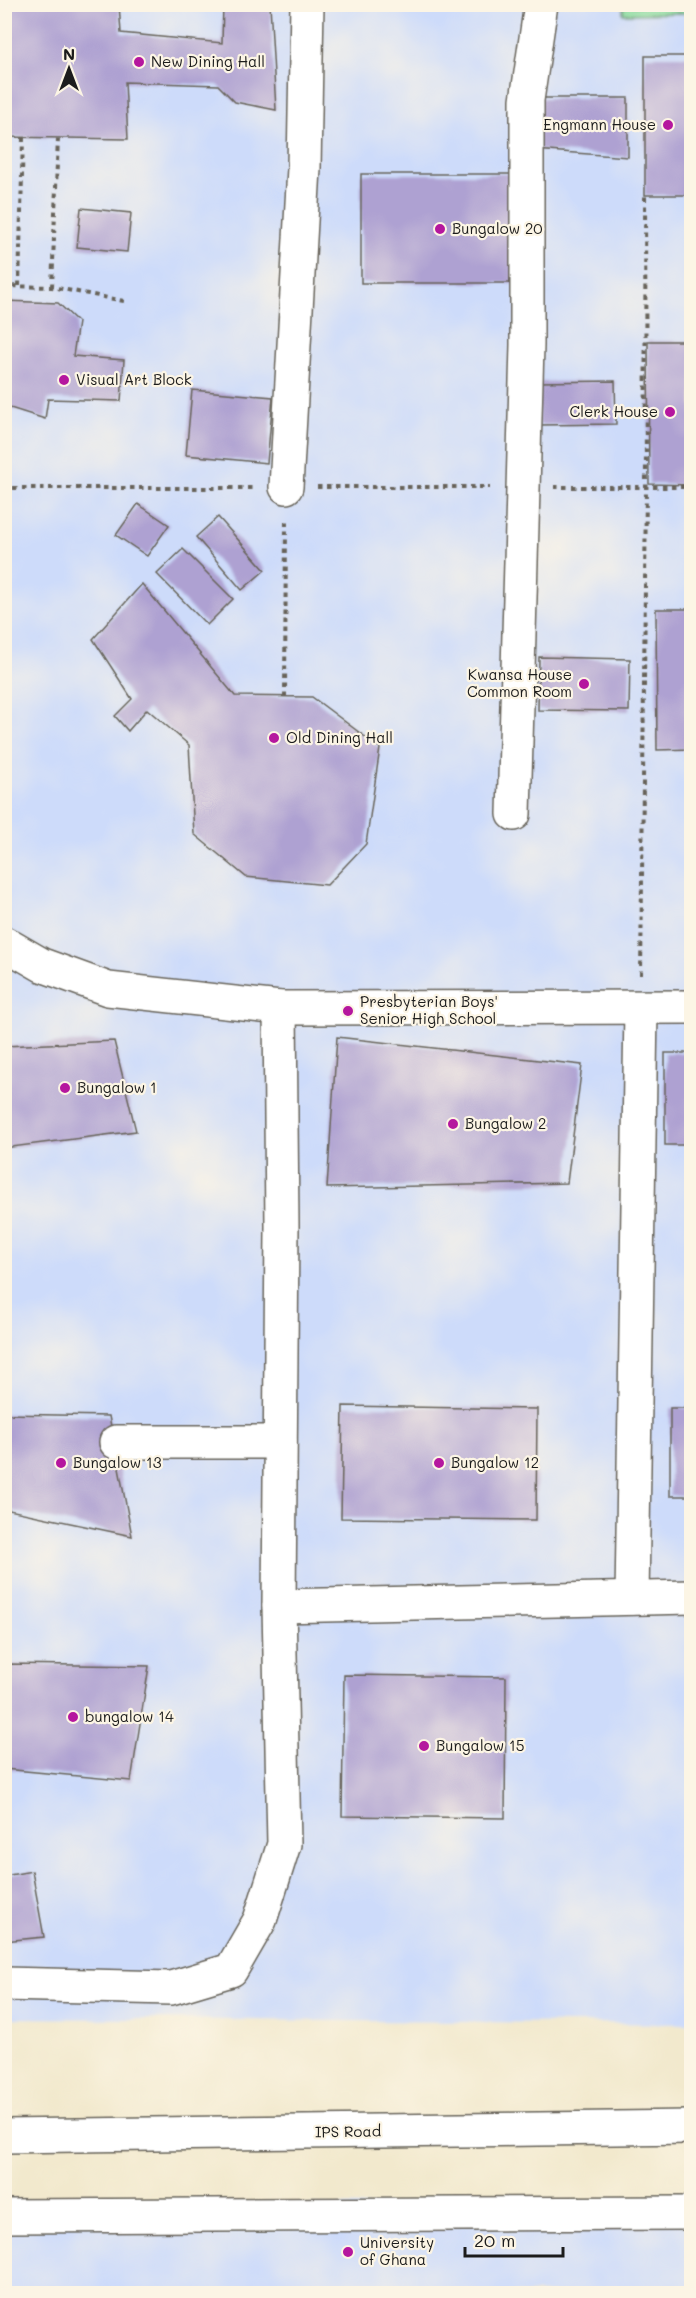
<svg xmlns="http://www.w3.org/2000/svg" width="696" height="2298" font-family="Mali,sans-serif">
<style>
.built{fill:#cddbfa}
.green{fill:#84da9d;stroke:#507b5c;stroke-width:1.5}
.building{fill:#aea1d2}
.lines{fill:none;stroke-linecap:round;stroke-linejoin:round}
.minor-casing{stroke:#67645a;stroke-width:36}
.path{stroke:#67645a;stroke-width:4;stroke-dasharray:4.5 4.5;stroke-linecap:butt}
.minor{stroke:#fff;stroke-width:33}
.poi-dot{fill:#b5179e;stroke:#fcf5e5;stroke-width:2}
.labels{text-anchor:middle;stroke-width:4.5;stroke-linejoin:round;paint-order:stroke}
.poi-label{font-size:15px;fill:#1c1c1c;stroke:#fcf5e5;text-anchor:start}
.street-label{font-size:15px;fill:#1c1c1c;stroke:#fcf5e5}
</style>
<rect width="100%" height="100%" fill="#fcf5e5"/>
<filter id="ink" filterUnits="userSpaceOnUse"><feTurbulence type="fractalNoise" baseFrequency=".0167" numOctaves="2"/><feDisplacementMap in="SourceGraphic" scale="12" xChannelSelector="R" yChannelSelector="G"/><feConvolveMatrix kernelMatrix="1 2 1 2 8 2 1 2 1" color-interpolation-filters="sRGB"/></filter>
<filter id="wash" filterUnits="userSpaceOnUse"><feTurbulence type="fractalNoise" baseFrequency=".008" numOctaves="4" result="noise"/><feDisplacementMap in="SourceGraphic" scale="24" xChannelSelector="R" yChannelSelector="G"/><feGaussianBlur stdDeviation="1.35" result="paint"/><feColorMatrix in="noise" values="0 0 0 0 0 0 0 0 0 0 0 0 0 0 0 0 0 1.4 0 .05"/><feComposite in="paint" operator="in"/></filter>
<g filter="url(#wash)">
<rect width="100%" height="100%" fill="#f2e9cd"/>
<g class="built">
<polygon points="5,5 691,5 691,2024 5,2018"/>
<polygon points="4,2201 691,2211 691,2293 5,2293"/>
</g>
<polygon class="green" points="623,5 691,5 691,13 623,14"/>
<g id="blocks">
<g class="building">
<polygon points="4,4 119,4 121,33 222,43 223,4 270,4 276,110 235,102 218,85 125,82 128,139 4,137"/>
<rect x="645" y="56" width="47" height="139"/>
<polygon points="537,98 628,98 628,157 535,150"/>
<rect x="361" y="174" width="159" height="109"/>
<polygon points="81,208 131,213 127,252 77,247"/>
<polygon points="4,301 58,303 78,322 73,356 124,360 121,401 48,399 45,419 4,406"/>
<polygon points="648,341 692,341 692,485 649,484"/>
<polygon points="615,381 616,424 539,425 538,382"/>
<polygon points="192,390 273,397 267,463 186,455"/>
<polygon points="138,504 169,525 147,556 116,535"/>
<polygon points="218,517 265,570 242,590 196,537"/>
<polygon points="183,549 233,599 207,625 157,574"/>
<polygon points="142,584 235,696 312,697 380,748 366,844 327,885 246,877 194,834 189,745 147,709 128,731 115,716 132,699 93,639"/>
<polygon points="656,609 692,609 692,749 657,750"/>
<polygon points="539,657 630,659 629,711 538,710"/>
<polygon points="337,1037 582,1065 567,1183 327,1188"/>
<polygon points="114,1041 136,1131 4,1148 4,1046"/>
<rect x="665" y="1053" width="27" height="92"/>
<polygon points="343,1406 537,1409 536,1520 341,1518"/>
<rect x="670" y="1408" width="22" height="88"/>
<polygon points="4,1414 109,1416 132,1536 4,1509"/>
<polygon points="4,1664 149,1666 131,1781 4,1769"/>
<polygon points="344,1675 506,1677 505,1818 342,1816"/>
<polygon points="32,1871 44,1937 4,1941 4,1876"/>
</g>
</g>
</g>
<g filter="url(#ink)">
<use href="#blocks" fill-opacity="0" stroke="#67645a" stroke-width="1.5"/>
<g class="lines">
<defs>
<g id="minor">
<polyline points="286,487 304,168 307,4"/>
<polyline points="514,814 527,345 527,100 541,4"/>
<polyline points="4,943 42,965 108,989 280,1008 692,1007"/>
<polyline points="116,1442 280,1442"/>
<polyline points="632,1598 641,1009"/>
<polyline points="279,1606 692,1597"/>
<polyline points="4,1984 171,1988 231,1970 260,1920 284,1844 279,1606 282,1226 280,1008"/>
<polyline points="4,2136 692,2127"/>
<polyline points="4,2216 692,2213"/>
</g>
</defs>
<use href="#minor" class="minor-casing"/>
<g class="path">
<polyline points="4,286 52,287 124,301"/>
<polyline points="19,286 23,138"/>
<polyline points="52,287 58,138"/>
<polyline points="317,487 490,487"/>
<polyline points="554,487 646,487 645,195"/>
<polyline points="4,488 253,488"/>
<polyline points="285,697 286,518"/>
<polyline points="641,975 646,487 692,487"/>
</g>
<use href="#minor" class="minor"/>
</g>
</g>
<g class="poi-dot">
<circle cx="139" cy="62" r="6"/>
<circle cx="668" cy="125" r="6"/>
<circle cx="440" cy="229" r="6"/>
<circle cx="64" cy="380" r="6"/>
<circle cx="670" cy="412" r="6"/>
<circle cx="584" cy="684" r="6"/>
<circle cx="274" cy="738" r="6"/>
<circle cx="348" cy="1011" r="6"/>
<circle cx="65" cy="1088" r="6"/>
<circle cx="453" cy="1124" r="6"/>
<circle cx="61" cy="1463" r="6"/>
<circle cx="439" cy="1463" r="6"/>
<circle cx="73" cy="1717" r="6"/>
<circle cx="424" cy="1746" r="6"/>
<circle cx="348" cy="2252" r="6"/>
</g>
<g class="labels">
<g class="poi-label">
<text x="151" y="67">New Dining Hall</text>
<text x="656" y="130" text-anchor="end">Engmann House</text>
<text x="452" y="234">Bungalow 20</text>
<text x="76" y="385">Visual Art Block</text>
<text x="658" y="417" text-anchor="end">Clerk House</text>
<text x="572" y="680" text-anchor="end">Kwansa House<tspan x="572" dy="17">Common Room</tspan></text>
<text x="286" y="743">Old Dining Hall</text>
<text x="360" y="1007">Presbyterian Boys'<tspan x="360" dy="17">Senior High School</tspan></text>
<text x="77" y="1093">Bungalow 1</text>
<text x="465" y="1129">Bungalow 2</text>
<text x="73" y="1468">Bungalow 13</text>
<text x="451" y="1468">Bungalow 12</text>
<text x="85" y="1722">bungalow 14</text>
<text x="436" y="1751">Bungalow 15</text>
<text x="360" y="2248">University<tspan x="360" dy="17">of Ghana</tspan></text>
</g>
<g class="street-label">
<text transform="translate(348 2132) rotate(-1)" y="5">IPS Road</text>
</g>
</g>
<rect width="696" height="2298" fill="none" stroke="#fcf5e5" stroke-width="24"/>
<g transform="translate(69 69)" stroke="#fcf5e5" stroke-width="4.5" paint-order="stroke">
<path d="M0-4.5L10 22L0 15L-10 22Z" fill="#1c1c1c"/>
<text y="-9" font-size="16" font-weight="bold" text-anchor="middle" fill="#1c1c1c">N</text>
</g>
<path d="M465 2247v9h98v-9" fill="none" stroke="#1c1c1c" stroke-width="3"/>
<text x="474" y="2247" font-size="18" fill="#1c1c1c" stroke="#fcf5e5" stroke-width="4.5" paint-order="stroke">20 m</text>
</svg>
